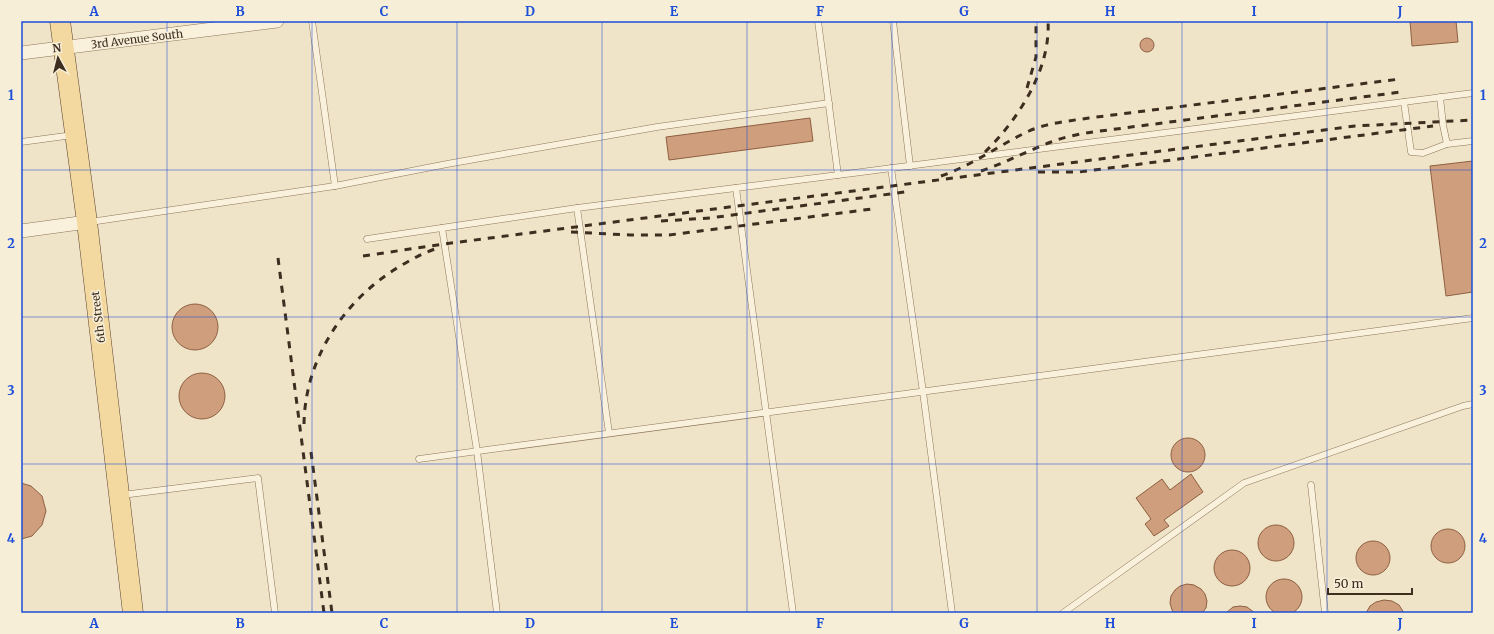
<svg xmlns="http://www.w3.org/2000/svg" width="1494" height="634" font-family="Merriweather,serif">
<style>
.building{fill:#cf9f7d;stroke:#8d5f41}
.lines{fill:none;stroke-linecap:round;stroke-linejoin:round}
.service-casing{stroke:#8d765c;stroke-width:7}
.minor-casing{stroke:#8d765c;stroke-width:14}
.primary-casing{stroke:#5b4430;stroke-width:21}
.service{stroke:#faf1dc;stroke-width:6}
.minor{stroke:#faf1dc;stroke-width:13}
.primary{stroke:#f3d9a0;stroke-width:20}
.rail{stroke:#3d2e20;stroke-width:3;stroke-dasharray:7 7;stroke-linecap:butt}
.grid{fill:none;stroke:#1d4ed8;stroke-width:1;stroke-opacity:0.55}
.labels{text-anchor:middle;stroke-width:3;stroke-linejoin:round;paint-order:stroke}
.street-label{font-size:11px;fill:#3d2e20;stroke:#f7eed8}
.neatline{fill:none;stroke:#1d4ed8;stroke-width:1.5}
.grid-label{font-size:13px;text-anchor:middle;font-weight:bold;fill:#1d4ed8}
</style>
<rect width="100%" height="100%" fill="#f0e4c8"/>
<g class="building">
<polygon points="1410,21 1456,21 1458,42 1412,46"/>
<circle cx="1147" cy="45" r="7"/>
<polygon points="810,118 813,141 669,160 666,137"/>
<polygon points="1473,161 1473,292 1446,296 1430,166"/>
<circle cx="195" cy="327" r="23"/>
<circle cx="202" cy="396" r="23"/>
<circle cx="1188" cy="455" r="17"/>
<polygon points="1191,474 1203,492 1164,520 1169,526 1154,536 1145,524 1151,519 1136,498 1162,479 1170,490"/>
<polygon points="21,483 31,486 42,496 46,511 42,525 32,536 21,539"/>
<circle cx="1276" cy="543" r="18"/>
<circle cx="1448" cy="546" r="17"/>
<circle cx="1373" cy="558" r="17"/>
<circle cx="1232" cy="568" r="18"/>
<circle cx="1284" cy="597" r="18"/>
<polygon points="1187,584 1194,585 1201,589 1205,594 1207,601 1206,608 1202,613 1174,613 1172,610 1170,603 1171,596 1175,590 1180,586"/>
<polygon points="1384,600 1392,601 1399,605 1404,613 1366,613 1370,606 1376,602"/>
<polygon points="1240,606 1247,607 1255,613 1226,613 1233,607"/>
</g>
<g class="lines">
<defs>
<g id="service">
<polyline points="818,21 838,175"/>
<polyline points="893,21 910,166"/>
<polyline points="1440,97 1443,125 1447,144"/>
<polyline points="1404,102 1411,152 1423,153 1447,144 1473,141"/>
<polyline points="21,142 73,135"/>
<polyline points="891,168 923,392 952,613"/>
<polyline points="335,186 447,164 657,127 829,103"/>
<polyline points="736,188 793,613"/>
<polyline points="577,208 609,433"/>
<polyline points="90,222 335,186 312,21"/>
<polyline points="442,228 477,451 497,613"/>
<polyline points="367,239 577,208 838,175 1473,93"/>
<polyline points="419,459 1473,318"/>
<polyline points="1311,485 1325,613"/>
<polyline points="122,495 258,478 275,613"/>
<polyline points="1063,613 1244,483 1463,406 1473,404"/>
</g>
<g id="minor">
<polyline points="21,53 277,21"/>
<polyline points="21,231 87,222"/>
</g>
<polyline id="primary" points="60,21 87,222 133,613"/>
</defs>
<use href="#service" class="service-casing"/>
<use href="#minor" class="minor-casing"/>
<use href="#primary" class="primary-casing"/>
<use href="#service" class="service"/>
<use href="#minor" class="minor"/>
<use href="#primary" class="primary"/>
<g class="rail">
<polyline points="1027,88 1036,57 1036,21"/>
<path d="M985 152C1018 120 1051 69 1048 21"/>
<path d="M981 171C1005 163 1027 151 1051 142 1064 137 1079 134 1093 132L1401 92"/>
<polyline points="1038,172 1079,172 1433,126"/>
<path d="M941 176C973 165 999 145 1029 131 1047 123 1069 121 1089 118L1400 79"/>
<polyline points="661,221 710,218 905,192"/>
<polyline points="571,232 630,235 669,235 872,209"/>
<polyline points="363,256 444,244 1355,126 1473,120"/>
<polyline points="278,258 324,613"/>
<path d="M304 424C305 358 345 298 402 265 414 258 425 252 438 248"/>
<polyline points="311,452 332,613"/>
</g>
</g>
<path class="grid" d="M167 21V613M312 21V613M457 21V613M602 21V613M747 21V613M892 21V613M1037 21V613M1182 21V613M1327 21V613M21 170H1473M21 317H1473M21 464H1473"/>
<g class="labels">
<g class="street-label">
<text transform="translate(137 39) rotate(-7)" y="4">3rd Avenue South</text>
<text transform="translate(98 317) rotate(-97)" y="4">6th Street</text>
</g>
</g>
<rect width="1494" height="634" fill="none" stroke="#f7eed8" stroke-width="44"/>
<g transform="translate(58 58) rotate(353)" stroke="#f7eed8" stroke-width="3" paint-order="stroke">
<path d="M0-3L7 15L0 10L-7 15Z" fill="#3d2e20"/>
<text y="-6" font-size="11" font-weight="bold" text-anchor="middle" fill="#3d2e20">N</text>
</g>
<path d="M1328 588v6h84v-6" fill="none" stroke="#3d2e20" stroke-width="2"/>
<text x="1334" y="588" font-size="12" fill="#3d2e20" stroke="#f7eed8" stroke-width="3" paint-order="stroke">50 m</text>
<rect x="22" y="22" width="1450" height="590" class="neatline"/>
<g class="grid-label">
<text x="94" y="16">A</text>
<text x="240" y="16">B</text>
<text x="384" y="16">C</text>
<text x="530" y="16">D</text>
<text x="674" y="16">E</text>
<text x="820" y="16">F</text>
<text x="964" y="16">G</text>
<text x="1110" y="16">H</text>
<text x="1254" y="16">I</text>
<text x="1400" y="16">J</text>
<text x="11" y="100">1</text>
<text x="1483" y="100">1</text>
<text x="11" y="248">2</text>
<text x="1483" y="248">2</text>
<text x="11" y="395">3</text>
<text x="1483" y="395">3</text>
<text x="11" y="543">4</text>
<text x="1483" y="543">4</text>
<text x="94" y="628">A</text>
<text x="240" y="628">B</text>
<text x="384" y="628">C</text>
<text x="530" y="628">D</text>
<text x="674" y="628">E</text>
<text x="820" y="628">F</text>
<text x="964" y="628">G</text>
<text x="1110" y="628">H</text>
<text x="1254" y="628">I</text>
<text x="1400" y="628">J</text>
</g>
</svg>
